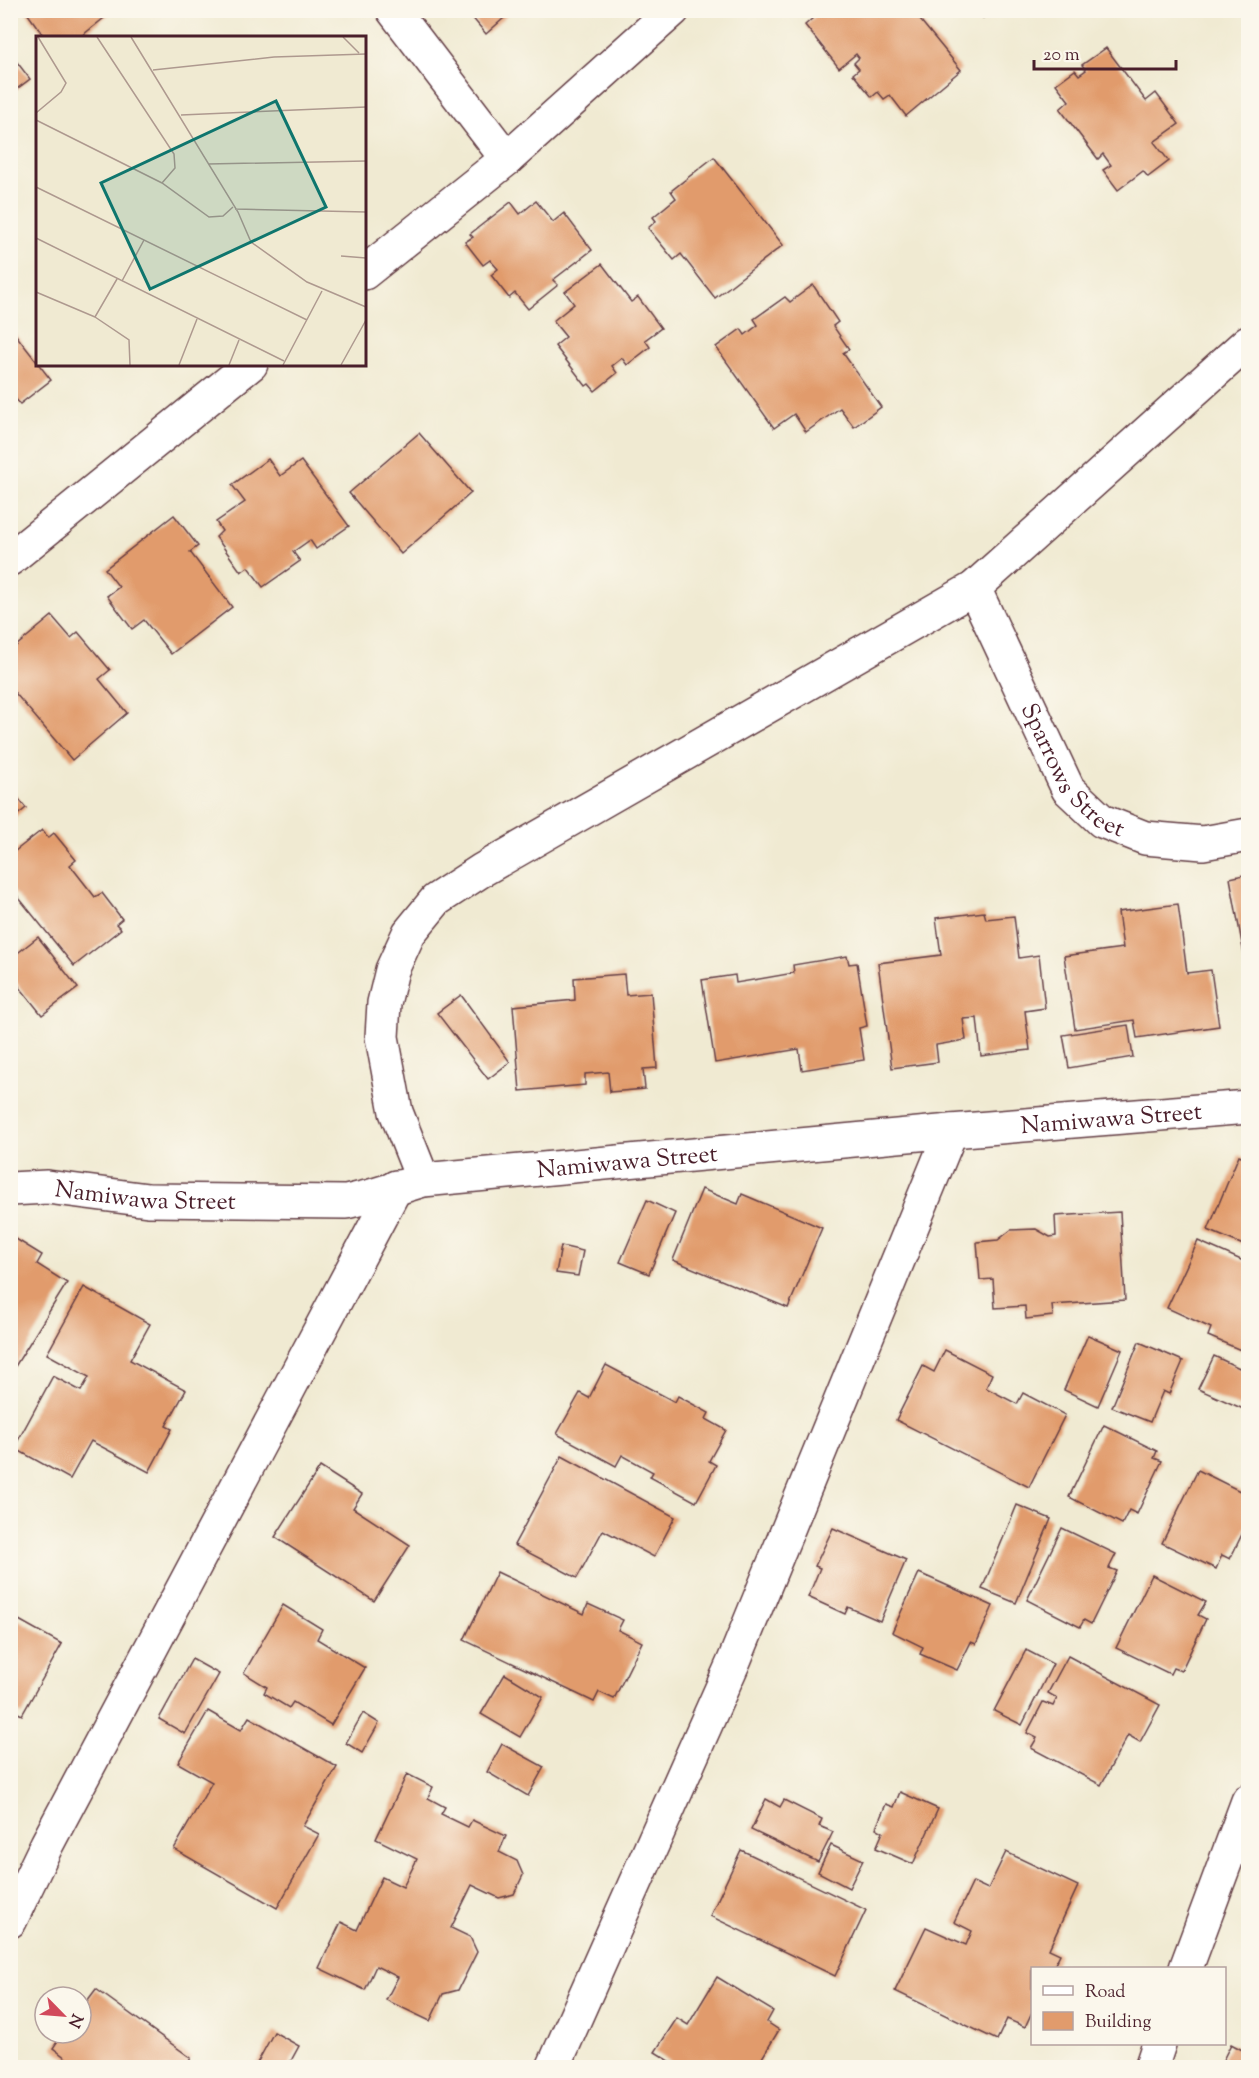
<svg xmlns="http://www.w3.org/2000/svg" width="1259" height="2078" font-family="'Sorts Mill Goudy',serif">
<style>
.building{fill:#e19b6c}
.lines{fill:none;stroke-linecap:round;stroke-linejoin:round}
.minor-casing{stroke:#633d44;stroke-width:36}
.minor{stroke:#fff;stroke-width:33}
.labels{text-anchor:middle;stroke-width:5;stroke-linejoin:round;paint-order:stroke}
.street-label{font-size:24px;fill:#4a1f2b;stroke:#fbf7ec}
.inset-road{fill:none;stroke:#ae998f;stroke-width:1.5}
.view{fill:#0f766e;fill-opacity:0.15;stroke:#0f766e;stroke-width:3}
.inset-edge{fill:none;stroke:#4a1f2b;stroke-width:3}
</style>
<rect width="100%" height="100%" fill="#fbf7ec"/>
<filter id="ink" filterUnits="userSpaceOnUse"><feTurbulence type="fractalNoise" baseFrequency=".0167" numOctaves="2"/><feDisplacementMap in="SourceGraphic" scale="12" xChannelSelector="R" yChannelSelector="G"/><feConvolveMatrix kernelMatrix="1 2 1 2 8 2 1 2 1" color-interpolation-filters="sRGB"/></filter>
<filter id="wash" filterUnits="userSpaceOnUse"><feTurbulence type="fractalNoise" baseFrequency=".008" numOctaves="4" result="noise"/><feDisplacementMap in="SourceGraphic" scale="24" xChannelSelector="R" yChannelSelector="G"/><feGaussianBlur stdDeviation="1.35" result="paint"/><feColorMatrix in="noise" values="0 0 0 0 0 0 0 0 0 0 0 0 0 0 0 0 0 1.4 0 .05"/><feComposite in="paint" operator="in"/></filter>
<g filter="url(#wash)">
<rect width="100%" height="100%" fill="#f0ead2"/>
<g id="blocks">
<g class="building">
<polygon points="25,10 114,10 79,38 45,38"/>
<polygon points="466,10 513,10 486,34"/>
<polygon points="822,10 912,10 961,70 906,116 890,95 884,99 878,92 872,97 853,74 859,69 854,63 859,58 856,54 839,68 805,25"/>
<polygon points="977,10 992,10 983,18"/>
<polygon points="1106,48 1146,101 1156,93 1179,124 1154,142 1169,161 1148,177 1143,171 1118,190 1103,170 1111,165 1103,154 1098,159 1060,109 1069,101 1056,84 1075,70 1079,75 1086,70 1082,65"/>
<polygon points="10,53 30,79 10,94"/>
<polygon points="714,157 783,245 715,298 681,254 674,260 648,228 656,221 653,217 676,198 671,191"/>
<polygon points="536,201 553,222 564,213 592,250 553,280 558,285 528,309 515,293 509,298 491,275 498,269 490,260 483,265 465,242 473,237 470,234 511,202 520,214"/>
<polygon points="602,264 631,302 638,297 661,328 645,340 650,347 627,365 622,358 612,366 617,373 595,391 589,384 586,386 555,346 566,337 553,321 574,304 565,292"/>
<polygon points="813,285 838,322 833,326 849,349 843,353 881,407 854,427 840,408 806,432 794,414 774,428 716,347 741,329 745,335 758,325 754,319 785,297 790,302"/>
<polygon points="12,330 51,380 20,404 14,397 10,400 10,332"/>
<polygon points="419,433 471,493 401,554 349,493"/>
<polygon points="268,459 280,476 301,461 349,526 316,549 310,540 293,552 300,561 263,587 248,567 241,572 216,537 222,531 216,522 245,502 232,485"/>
<polygon points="174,515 198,546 190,552 232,607 171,654 144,620 132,629 107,596 119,587 105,569"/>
<polygon points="52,616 71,638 78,632 110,670 99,679 127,713 72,760 10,687 10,651"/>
<polygon points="10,788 26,808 10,821"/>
<polygon points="42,830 48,838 54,833 76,860 70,865 95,897 102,893 122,919 116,924 121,929 74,966 10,887 10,855"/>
<polygon points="1248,874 1248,971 1247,971 1230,878"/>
<polygon points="1178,904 1187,973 1211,970 1219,1026 1137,1038 1134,1020 1075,1029 1064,956 1123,948 1118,912"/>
<polygon points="984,912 986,919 1014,916 1019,958 1039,955 1045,1008 1025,1011 1030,1050 981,1056 977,1018 963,1019 966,1040 936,1045 938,1062 892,1068 878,963 941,955 936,918"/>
<polygon points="38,937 78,988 42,1015 10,975 10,959"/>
<polygon points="847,956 849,964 857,963 867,1026 859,1028 864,1060 802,1070 799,1049 715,1063 702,980 735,975 736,983 794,973 793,965"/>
<polygon points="624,974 626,995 651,993 657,1068 643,1069 645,1089 610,1092 608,1072 585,1074 585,1085 520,1091 513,1006 575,1000 574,978"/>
<polygon points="461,995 510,1062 488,1079 437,1013"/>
<polygon points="1128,1025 1133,1057 1069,1068 1063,1035"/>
<polygon points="1239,1155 1248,1159 1248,1247 1208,1230"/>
<polygon points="702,1189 738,1204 742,1194 822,1228 788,1308 673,1260"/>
<polygon points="647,1200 675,1213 649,1274 620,1262"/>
<polygon points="1120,1212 1125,1300 1052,1305 1053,1316 1026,1319 1025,1306 995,1308 993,1279 980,1280 977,1242 998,1240 1011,1230 1036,1229 1050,1237 1056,1236 1055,1216"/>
<polygon points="11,1236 42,1255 37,1264 67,1283 14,1368 10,1366"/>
<polygon points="1198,1241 1248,1263 1248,1345 1246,1344 1243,1351 1208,1336 1211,1328 1167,1308"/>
<polygon points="561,1246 583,1251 578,1276 556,1273"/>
<polygon points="84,1287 150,1324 130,1360 186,1390 166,1426 172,1429 149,1472 91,1441 70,1479 14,1448 53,1376 81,1391 89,1377 47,1354"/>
<polygon points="1088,1335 1122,1350 1098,1406 1064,1390"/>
<polygon points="1139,1342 1183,1361 1169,1394 1163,1391 1150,1422 1112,1407"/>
<polygon points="945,1350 992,1374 986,1388 1017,1404 1023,1393 1065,1415 1029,1487 896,1420 923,1366 934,1372"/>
<polygon points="1214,1356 1248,1372 1248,1411 1198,1389"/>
<polygon points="606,1365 675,1402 678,1396 709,1413 706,1419 726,1430 709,1461 716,1465 696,1502 650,1477 653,1472 622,1455 616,1466 557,1434 580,1393 589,1398"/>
<polygon points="1104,1425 1157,1451 1154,1458 1162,1461 1137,1514 1129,1510 1122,1524 1069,1497"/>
<polygon points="562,1456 675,1517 654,1557 603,1530 577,1578 514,1545"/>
<polygon points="320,1467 362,1494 353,1508 410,1545 374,1601 275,1537"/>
<polygon points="1198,1470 1248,1495 1248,1522 1230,1559 1222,1555 1216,1569 1162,1543"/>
<polygon points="1017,1505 1051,1519 1016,1603 982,1589"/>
<polygon points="833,1528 906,1560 880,1621 848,1607 845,1614 808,1597 820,1568 815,1566"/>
<polygon points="1062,1528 1116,1554 1109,1568 1117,1571 1091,1624 1084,1620 1080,1627 1027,1600"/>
<polygon points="497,1572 584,1614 588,1604 623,1620 618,1630 642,1642 614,1699 599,1692 594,1702 464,1640"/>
<polygon points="919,1573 993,1606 976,1644 971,1642 957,1670 920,1654 923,1647 892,1632"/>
<polygon points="1152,1575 1206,1602 1198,1615 1206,1619 1181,1671 1173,1668 1170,1674 1116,1648"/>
<polygon points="283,1605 322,1629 317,1639 365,1668 331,1725 293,1702 289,1708 264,1693 267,1687 244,1673"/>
<polygon points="10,1615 62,1644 22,1715 10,1709"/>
<polygon points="1026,1650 1053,1664 1022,1725 994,1711"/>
<polygon points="1068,1656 1160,1705 1140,1742 1128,1735 1101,1785 1031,1748 1037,1738 1027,1733 1043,1702 1053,1706 1057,1698 1048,1693"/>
<polygon points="192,1659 219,1674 185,1734 159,1719"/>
<polygon points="505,1674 543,1697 520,1737 481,1714"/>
<polygon points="208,1711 241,1730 249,1717 337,1767 303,1826 319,1834 277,1908 174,1849 212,1782 178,1763"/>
<polygon points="363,1713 379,1723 362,1753 346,1743"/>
<polygon points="502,1744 544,1767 528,1796 487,1772"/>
<polygon points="407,1774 433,1787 428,1798 445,1807 441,1814 468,1827 472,1820 506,1836 499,1852 517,1861 523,1875 514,1894 499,1898 472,1885 451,1928 470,1937 477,1952 458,1990 443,1994 430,2021 386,2000 398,1977 376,1966 365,1990 319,1968 341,1922 357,1930 382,1877 403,1887 417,1859 376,1839"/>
<polygon points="900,1792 938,1809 913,1864 876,1848 883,1832 876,1828 886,1804 894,1807"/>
<polygon points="766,1799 780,1807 784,1800 822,1819 819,1826 833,1832 818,1862 751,1830"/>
<polygon points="831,1845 863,1860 849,1888 818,1872"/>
<polygon points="741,1850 866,1910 835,1976 710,1916"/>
<polygon points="1006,1852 1078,1886 1049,1949 1060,1954 1053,1968 1032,1968 1032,2012 1025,2027 1007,2019 997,2040 895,1991 926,1927 966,1945 972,1931 954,1922 973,1882 988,1889"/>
<polygon points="717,1977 773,2011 767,2022 779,2030 756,2068 681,2068 655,2052 677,2018 688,2025"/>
<polygon points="96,1989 191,2058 185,2068 79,2068 53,2048 63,2033 81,2033 81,2009"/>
<polygon points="274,2032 299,2046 287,2068 260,2068 256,2065"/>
<polygon points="1231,2044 1248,2053 1248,2068 1219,2068"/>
</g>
</g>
</g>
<g filter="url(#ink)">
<use href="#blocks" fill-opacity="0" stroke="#633d44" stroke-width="1.5"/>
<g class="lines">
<defs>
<g id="minor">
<polyline points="393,10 507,159"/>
<polyline points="364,273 507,159 673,10"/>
<polyline points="10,559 251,364"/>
<path id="s1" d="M974 588 1068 789 1102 821 1145 838 1203 843 1248 835"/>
<polyline points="423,1180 396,1112 382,1037 384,1003 392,970 409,933 436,900 482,870 974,588 1248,342"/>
<path id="s2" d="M10 1189 47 1187 148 1200 346 1202 371 1196 423 1180 951 1131 1248 1107"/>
<polyline points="10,1921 47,1844 396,1187"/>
<polyline points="1186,1968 1248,1801"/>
<polyline points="553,2068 734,1661 951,1131"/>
<polyline points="1151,2068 1159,2044"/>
</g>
</defs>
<use href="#minor" class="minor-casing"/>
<use href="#minor" class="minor"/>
</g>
</g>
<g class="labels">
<g class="street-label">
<text dy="8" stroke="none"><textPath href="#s1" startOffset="210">Sparrows Street</textPath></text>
<text dy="8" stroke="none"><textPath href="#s2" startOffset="1108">Namiwawa Street</textPath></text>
<text dy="8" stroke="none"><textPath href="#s2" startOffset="622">Namiwawa Street</textPath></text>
<text dy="8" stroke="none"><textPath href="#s2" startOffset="136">Namiwawa Street</textPath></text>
</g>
</g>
<g transform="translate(36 36)">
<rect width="330" height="330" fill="#f0ead2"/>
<path class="inset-road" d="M61 1 138 118 139 132 126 147M95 1 202 176 215 206 271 246 330 271M307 1 323 17M117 34 238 21 330 18M0 77 25 56 30 47 2 1M145 79 330 71M0 84 126 147 173 181 187 180 197 171M172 128 330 125M0 151 271 284M199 173 330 176M0 202 248 325M305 220 330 222M86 245 108 204M0 256 59 281 81 243M59 281 93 304 94 329M143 329 161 283M193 329 203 304M247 329 286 255M305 329 330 284"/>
<path class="view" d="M240 65 290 171 114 253 65 147Z"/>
<rect width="330" height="330" class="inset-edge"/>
</g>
<rect width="1259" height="2078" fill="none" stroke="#fbf7ec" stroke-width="36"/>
<rect x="1031" y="1967" width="195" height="78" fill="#fbf7ec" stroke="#b4a19f" stroke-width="1.5"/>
<rect x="1043" y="1986" width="30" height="9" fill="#ffffff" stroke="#b4a19f" stroke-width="1.5"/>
<text x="1085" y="1997" font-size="18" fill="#4a1f2b">Road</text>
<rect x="1043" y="2012" width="30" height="18" fill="#e19b6c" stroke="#b4a19f" stroke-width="1.5"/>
<text x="1085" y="2027" font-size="18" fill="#4a1f2b">Building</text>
<g transform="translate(63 2015) rotate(115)"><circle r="28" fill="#fbf7ec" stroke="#b4a19f" stroke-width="1.5"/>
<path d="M0-4.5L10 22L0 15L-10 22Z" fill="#d1495b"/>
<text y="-9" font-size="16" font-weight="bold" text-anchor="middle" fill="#4a1f2b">N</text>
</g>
<path d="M1034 60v9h142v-9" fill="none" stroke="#4a1f2b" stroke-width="3"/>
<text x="1043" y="60" font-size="18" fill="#4a1f2b" stroke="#fbf7ec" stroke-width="4.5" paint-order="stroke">20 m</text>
</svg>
